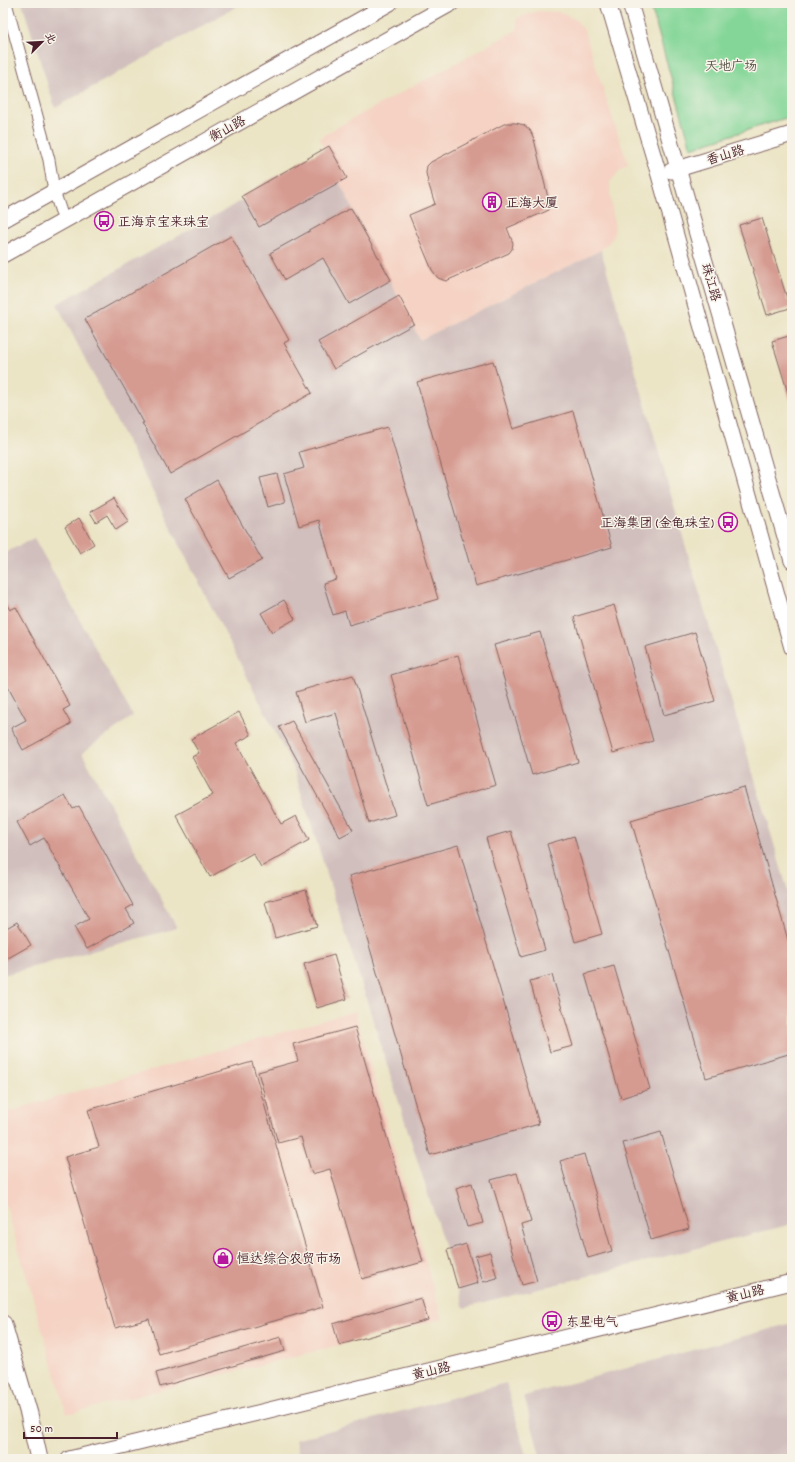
<svg xmlns="http://www.w3.org/2000/svg" width="795" height="1462" font-family="Dekko,'LXGW WenKai TC',sans-serif">
<style>
.built{fill:#f5d2c3}
.industrial{fill:#d1bfbd}
.green{fill:#83d697;stroke:#667a61}
.building{fill:#d59a90}
.lines{fill:none;stroke-linecap:round;stroke-linejoin:round}
.street-casing{stroke:#826461;stroke-width:13}
.secondary-casing{stroke:#826461;stroke-width:17}
.primary-casing{stroke:#826461;stroke-width:19}
.street{stroke:#fff;stroke-width:11}
.secondary{stroke:#fff;stroke-width:15}
.primary{stroke:#fff;stroke-width:17}
.labels{text-anchor:middle;stroke-width:3;stroke-linejoin:round;paint-order:stroke}
.park-label{font-size:13px;fill:#5b564b;stroke:#f7f3e8}
.street-label{font-size:13px;fill:#4a1f2b;stroke:#f7f3e8}
.poi-label{font-size:13px;fill:#4a1f2b;stroke:#f7f3e8;text-anchor:start}
</style>
<rect width="100%" height="100%" fill="#f7f3e8"/>
<filter id="ink" filterUnits="userSpaceOnUse"><feTurbulence type="fractalNoise" baseFrequency=".025" numOctaves="2"/><feDisplacementMap in="SourceGraphic" scale="8" xChannelSelector="R" yChannelSelector="G"/><feConvolveMatrix kernelMatrix="1 2 1 2 8 2 1 2 1" color-interpolation-filters="sRGB"/></filter>
<filter id="wash" filterUnits="userSpaceOnUse"><feTurbulence type="fractalNoise" baseFrequency=".012" numOctaves="4" result="noise"/><feDisplacementMap in="SourceGraphic" scale="16" xChannelSelector="R" yChannelSelector="G"/><feGaussianBlur stdDeviation="0.9" result="paint"/><feColorMatrix in="noise" values="0 0 0 0 0 0 0 0 0 0 0 0 0 0 0 0 0 1.4 0 .05"/><feComposite in="paint" operator="in"/></filter>
<g filter="url(#wash)">
<rect width="100%" height="100%" fill="#ebe4c5"/>
<g class="built">
<polygon points="538,11 559,12 575,19 584,30 628,165 620,170 610,182 610,193 615,228 613,238 601,250 420,340 325,154 320,138 332,130 517,30 517,18"/>
<polygon points="355,1011 442,1319 67,1414 3,1196 3,1113"/>
</g>
<g class="industrial">
<polygon points="22,3 243,3 55,108"/>
<polygon points="325,154 420,340 601,250 689,558 792,905 792,1224 464,1308 293,767 57,304"/>
<polygon points="34,538 133,716 82,753 177,928 3,975 3,554"/>
<polygon points="792,1323 792,1459 541,1459 524,1396"/>
<polygon points="506,1383 527,1459 300,1459 295,1440"/>
</g>
<polygon class="green" points="650,3 792,3 792,116 691,148"/>
<g id="blocks">
<g class="building">
<polygon points="506,123 516,123 524,125 530,130 534,139 550,206 547,211 507,228 513,243 512,249 509,253 446,281 438,278 432,270 409,215 435,204 428,182 426,173 427,166 431,162"/>
<polygon points="329,146 347,178 259,227 242,196"/>
<polygon points="351,208 391,280 349,304 323,258 285,280 270,253"/>
<polygon points="762,218 790,308 767,315 739,225"/>
<polygon points="231,236 289,340 284,343 312,393 170,474 142,423 144,423 85,319"/>
<polygon points="399,296 414,324 334,369 318,342"/>
<polygon points="792,335 792,406 772,341"/>
<polygon points="493,361 513,429 573,411 612,547 476,586 417,382"/>
<polygon points="388,427 438,599 349,625 345,611 333,615 323,583 336,579 319,520 299,526 284,474 304,468 299,452"/>
<polygon points="277,474 285,502 268,507 260,478"/>
<polygon points="217,480 262,560 229,578 185,499"/>
<polygon points="114,498 128,522 116,530 107,515 96,522 90,512"/>
<polygon points="79,518 94,544 80,553 65,527"/>
<polygon points="3,598 10,610 16,607 70,706 63,710 71,724 23,750 11,728 26,720 3,678"/>
<polygon points="284,600 295,619 272,632 261,613"/>
<polygon points="614,605 653,741 613,753 574,617"/>
<polygon points="540,632 578,762 532,775 494,645"/>
<polygon points="695,632 715,701 664,715 645,647"/>
<polygon points="458,655 496,785 428,805 391,675"/>
<polygon points="353,675 395,815 369,823 336,713 305,722 296,692"/>
<polygon points="239,712 251,735 236,743 281,824 296,816 309,840 261,867 253,853 210,877 176,815 213,795 192,757 199,753 191,739"/>
<polygon points="292,721 353,830 340,837 279,727"/>
<polygon points="744,787 792,954 792,1053 706,1078 631,820"/>
<polygon points="65,795 73,809 79,806 133,905 126,909 134,923 87,949 74,927 89,919 44,838 30,846 17,822"/>
<polygon points="511,831 545,950 521,957 486,838"/>
<polygon points="574,836 602,934 575,942 547,844"/>
<polygon points="458,845 539,1124 430,1155 349,876"/>
<polygon points="306,890 317,926 275,938 265,902"/>
<polygon points="17,922 31,945 3,961 3,930"/>
<polygon points="334,955 347,999 317,1008 304,964"/>
<polygon points="614,966 650,1089 621,1098 585,974"/>
<polygon points="552,975 573,1046 550,1052 530,981"/>
<polygon points="355,1027 423,1262 362,1279 330,1169 312,1174 301,1137 278,1143 258,1072 298,1061 293,1044"/>
<polygon points="252,1062 323,1307 159,1354 149,1319 115,1328 65,1157 99,1147 88,1110"/>
<polygon points="661,1132 689,1229 651,1240 623,1143"/>
<polygon points="584,1154 612,1251 588,1258 560,1161"/>
<polygon points="517,1173 531,1222 521,1225 537,1281 522,1285 491,1180"/>
<polygon points="472,1183 483,1223 467,1227 456,1188"/>
<polygon points="466,1244 478,1283 458,1289 447,1250"/>
<polygon points="490,1252 497,1278 483,1282 475,1256"/>
<polygon points="421,1298 428,1320 339,1345 333,1324"/>
<polygon points="281,1337 285,1351 160,1387 156,1373"/>
</g>
</g>
</g>
<g filter="url(#ink)">
<use href="#blocks" fill-opacity="0" stroke="#826461" stroke-width="1"/>
<g class="lines">
<defs>
<polyline id="street" points="6,3 49,160 54,191 64,221"/>
<g id="secondary">
<polyline points="608,3 659,175 792,648"/>
<polyline points="630,3 792,561"/>
<polyline points="671,171 792,134"/>
<polyline points="3,220 390,3"/>
<polyline points="3,255 452,3"/>
<polyline points="69,1459 792,1282"/>
</g>
<polyline id="primary" points="3,1324 29,1414 39,1459"/>
</defs>
<use href="#street" class="street-casing"/>
<use href="#secondary" class="secondary-casing"/>
<use href="#primary" class="primary-casing"/>
<use href="#street" class="street"/>
<use href="#secondary" class="secondary"/>
<use href="#primary" class="primary"/>
</g>
</g>
<defs>
<symbol id="building-ring" viewBox="-11 -11 22 22"><circle r="9.5" fill="#f7f3e8" stroke="#b5179e" stroke-width="1.5"/><path d="M-4-6H4V6H1V3H-1V6H-4ZM-2.5-4.3h1.7v1.8h-1.7ZM.8-4.3h1.7v1.8H.8ZM-2.5-1h1.7V.8h-1.7ZM.8-1h1.7V.8H.8Z" fill="#b5179e"/></symbol>
<symbol id="bus-ring" viewBox="-11 -11 22 22"><circle r="9.5" fill="#f7f3e8" stroke="#b5179e" stroke-width="1.5"/><path d="M-5-6H5V4H4V6H2V4H-2V6H-4V4H-5ZM-3.5-4V0h7V-4ZM-3.5 1.2v1.5H-2V1.2ZM2 1.2v1.5H3.5V1.2Z" fill="#b5179e"/></symbol>
<symbol id="shop-ring" viewBox="-11 -11 22 22"><circle r="9.5" fill="#f7f3e8" stroke="#b5179e" stroke-width="1.5"/><path d="M-5-2.5h2.3a2.7 3.5 0 0 1 5.4 0H5L5.5 6h-11ZM-1.5-2.5h3a1.5 2.3 0 0 0-3 0Z" fill="#b5179e"/></symbol>
</defs>
<g fill-rule="evenodd">
<use href="#building-ring" x="481" y="191" width="22" height="22"/>
<use href="#bus-ring" x="93" y="210" width="22" height="22"/>
<use href="#bus-ring" x="717" y="511" width="22" height="22"/>
<use href="#shop-ring" x="212" y="1247" width="22" height="22"/>
<use href="#bus-ring" x="541" y="1310" width="22" height="22"/>
</g>
<g class="labels">
<g class="park-label">
<text x="731" y="70">天地广场</text>
</g>
<g class="street-label">
<text transform="translate(227 128) rotate(-29)" y="5">衡山路</text>
<text transform="translate(725 154) rotate(-17)" y="5">香山路</text>
<text transform="translate(712 282) rotate(74)" y="5">珠江路</text>
<text transform="translate(745 1293) rotate(-14)" y="5">黄山路</text>
<text transform="translate(431 1370) rotate(-14)" y="5">黄山路</text>
</g>
<g class="poi-label">
<text x="506" y="207">正海大厦</text>
<text x="118" y="226">正海京宝来珠宝</text>
<text x="714" y="527" text-anchor="end">正海集团 (金龟珠宝)</text>
<text x="237" y="1263">恒达综合农贸市场</text>
<text x="566" y="1326">东星电气</text>
</g>
</g>
<rect width="795" height="1462" fill="none" stroke="#f7f3e8" stroke-width="16"/>
<g transform="translate(42 42) rotate(66)" stroke="#f7f3e8" stroke-width="3" paint-order="stroke">
<path d="M0-3L7 15L0 10L-7 15Z" fill="#4a1f2b"/>
<text y="-6" font-size="11" font-weight="bold" text-anchor="middle" fill="#4a1f2b">北</text>
</g>
<path d="M24 1432v6h93v-6" fill="none" stroke="#4a1f2b" stroke-width="2"/>
<text x="30" y="1432" font-size="12" fill="#4a1f2b" stroke="#f7f3e8" stroke-width="3" paint-order="stroke">50 m</text>
</svg>
